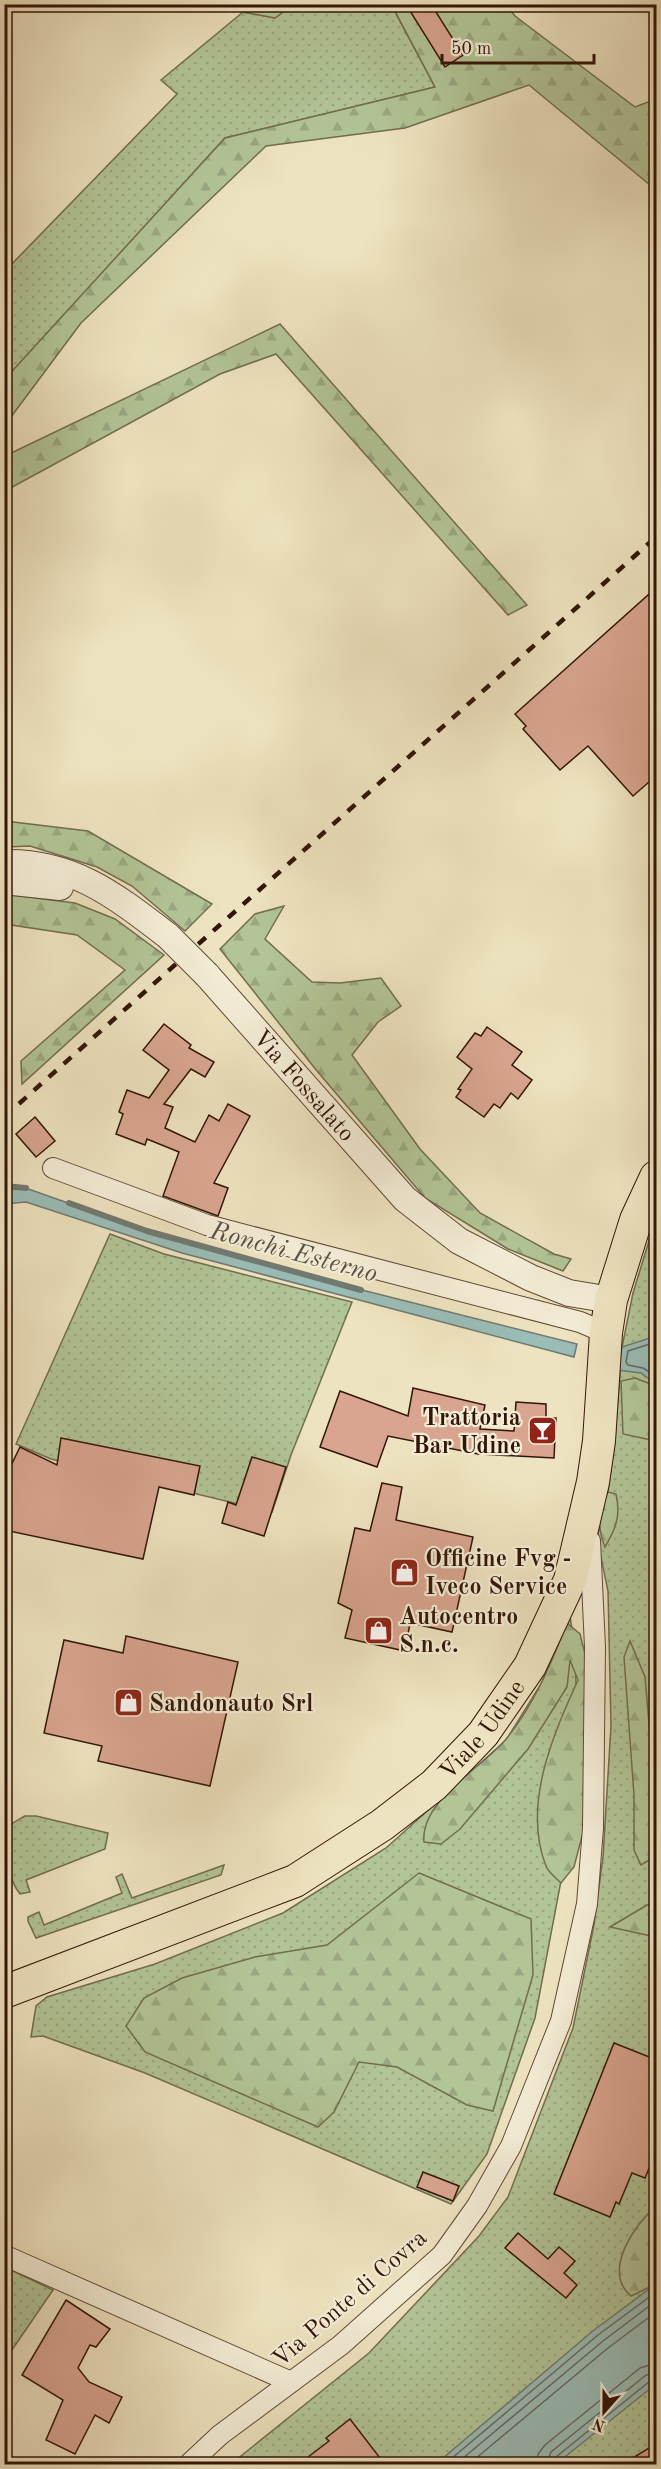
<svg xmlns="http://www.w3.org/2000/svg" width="661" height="2469" font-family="'Old Standard TT',serif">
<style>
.green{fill:url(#green-dots);stroke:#726d4f;stroke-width:1.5}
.forest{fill:url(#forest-firs);stroke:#726d4f;stroke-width:1.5}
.water{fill:#9abdb7;stroke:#707a71;stroke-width:1.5}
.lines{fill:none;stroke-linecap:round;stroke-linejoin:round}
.shore{stroke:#66695f;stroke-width:1.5}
.stream{stroke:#707a71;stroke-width:6}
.building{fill:#d9a590;stroke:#321507;stroke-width:1.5}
.minor-casing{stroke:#614835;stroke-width:22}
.tertiary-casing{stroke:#614835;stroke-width:28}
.primary-casing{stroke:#321507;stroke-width:34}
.minor{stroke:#f4edd6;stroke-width:20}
.tertiary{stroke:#f4edd6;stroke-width:26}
.primary{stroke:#eee3c0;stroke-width:32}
.rail{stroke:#321507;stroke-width:4.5;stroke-dasharray:10 10;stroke-linecap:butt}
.tertiary-bridge-casing{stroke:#614835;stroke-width:28;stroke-linecap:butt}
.tertiary-bridge{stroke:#f4edd6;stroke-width:26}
.labels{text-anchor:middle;stroke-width:4.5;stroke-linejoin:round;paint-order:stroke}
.street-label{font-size:24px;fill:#321507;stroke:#f4edd6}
.poi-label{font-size:24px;font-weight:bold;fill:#321507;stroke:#f4edd6;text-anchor:start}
.water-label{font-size:26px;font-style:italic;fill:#565045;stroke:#f4edd6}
</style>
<defs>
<pattern id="green-dots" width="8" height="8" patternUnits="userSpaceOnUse" patternTransform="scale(1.5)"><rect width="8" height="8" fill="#b2c597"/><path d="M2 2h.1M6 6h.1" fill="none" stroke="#9aa881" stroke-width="1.8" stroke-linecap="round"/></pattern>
<pattern id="forest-firs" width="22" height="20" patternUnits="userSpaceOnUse" patternTransform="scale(1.5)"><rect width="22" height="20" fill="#b2c597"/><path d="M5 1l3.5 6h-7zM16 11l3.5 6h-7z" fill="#9aa881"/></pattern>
</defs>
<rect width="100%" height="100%" fill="#eee3c0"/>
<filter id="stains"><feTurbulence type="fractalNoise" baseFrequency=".00333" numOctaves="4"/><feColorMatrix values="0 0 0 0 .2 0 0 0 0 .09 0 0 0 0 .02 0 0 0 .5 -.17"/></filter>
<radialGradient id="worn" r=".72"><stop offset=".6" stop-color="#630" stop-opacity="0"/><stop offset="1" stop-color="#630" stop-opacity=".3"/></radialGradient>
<g class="green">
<polygon points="292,5 405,5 396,14 435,87 225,138 5,380 5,271 177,94 161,80 243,12 275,18"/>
<polygon points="656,1218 656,2464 231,2464 369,2353 479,2236 508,2197 573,2028 594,1925 603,1857 611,1726 608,1591 597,1538 608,1492 615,1440 622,1347 633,1293"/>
<polygon points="110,1234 164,1254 352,1302 291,1455 272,1512 51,1459 16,1444"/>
<polygon points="570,1617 575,1646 577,1725 572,1823 535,2018 487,2154 451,2204 145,2073 43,2036 31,2037 36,2006 47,1997 155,1964 283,1913 386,1848 506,1740 541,1684"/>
<path d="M25 1816H36L108 1833 105 1849 26 1880 30 1892 20 1894C10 1882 0 1845 6 1831 10 1823 18 1820 25 1816Z"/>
<polygon points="224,1865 221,1875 36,1938 28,1921 28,1917 39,1912 44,1925 122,1893 116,1877 122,1874 132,1898"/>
<polygon points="5,2267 53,2290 5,2360"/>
</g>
<g class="forest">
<polygon points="239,5 292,5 275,18 243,12"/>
<polygon points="405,5 506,5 515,16 635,107 656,99 656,190 529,85 405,128 266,146 81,323 5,425 4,380 225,138 435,87 396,13"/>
<polygon points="280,324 527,605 508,615 276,354 220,374 5,491 5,456"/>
<polygon points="5,821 88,831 212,904 185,931 132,886 97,867 30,846 5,847"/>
<polygon points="4,894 75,903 115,919 164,955 22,1084 21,1061 125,970 77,935 5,924"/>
<polygon points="284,906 265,939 312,982 340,983 381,978 401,1006 378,1022 352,1055 420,1149 480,1213 554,1254 571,1259 563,1271 508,1249 425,1198 317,1071 220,949 255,914"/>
<polygon points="635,1378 656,1386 656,1441 623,1434 621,1381"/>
<path d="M608 1492 616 1494C621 1516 616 1528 605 1547 597 1528 598 1510 608 1492Z"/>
<path d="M567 1623 580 1634 590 1674 585 1825 574 1867 561 1883C556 1878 548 1872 546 1866 522 1805 553 1735 578 1680L570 1660 567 1687 528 1749 460 1829 441 1844 424 1842C420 1800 484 1767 507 1738 535 1703 551 1664 567 1623Z"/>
<polygon points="630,1641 645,1677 656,1805 656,1856 641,1865 634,1850 634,1795 624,1657"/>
<polygon points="419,1873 531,1919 533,1975 493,2111 467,2105 397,2067 359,2062 334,2112 318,2127 145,2052 126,2026 144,1998 182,1978 255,1957 327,1945"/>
<polygon points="656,1903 656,1937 610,1927 647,1905"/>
<path d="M656 2206V2284L631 2296C602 2272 634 2225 656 2206Z"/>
</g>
<g class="water">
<polygon points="5,1186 20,1186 147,1231 358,1289 577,1344 574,1357 182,1253 26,1202 5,1204"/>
<polygon points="656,1336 656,1384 641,1373 618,1370 622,1347"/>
<polygon points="656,2284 656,2384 556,2464 436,2464 594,2330"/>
</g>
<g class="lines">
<g class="shore">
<polyline points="656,1342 628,1351 626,1362 628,1365 643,1368 656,1376"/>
<polyline points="445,2464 598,2335 656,2292"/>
<polyline points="456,2464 603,2341 656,2301"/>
<polyline points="469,2464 608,2348 656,2312"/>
<polyline points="537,2464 538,2454 545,2445 640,2368 656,2363"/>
<polyline points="546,2464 551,2452 646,2375 656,2372"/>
<polyline points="553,2464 556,2457 650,2381 656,2380"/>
</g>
<g class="stream">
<polyline points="4,1186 26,1188"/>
<polyline points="69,1203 147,1231 361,1290"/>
</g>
</g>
<g class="building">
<polygon points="421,4 431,4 463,55 445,67 410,11"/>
<polygon points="657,587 657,775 633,796 588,746 560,770 523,729 526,726 515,714"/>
<polygon points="164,1024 191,1045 189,1048 214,1062 205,1077 191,1069 164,1104 173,1107 165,1128 195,1142 209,1115 219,1121 228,1104 250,1116 214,1183 228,1188 218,1216 163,1196 179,1152 147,1139 145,1145 116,1134 123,1114 119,1112 127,1090 149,1098 169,1070 143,1050"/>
<polygon points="487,1027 522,1052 512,1065 532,1080 518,1099 511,1093 500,1108 494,1104 484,1117 456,1097 461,1090 458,1089 472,1069 457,1057 475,1033 481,1036"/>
<polygon points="35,1117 55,1141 36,1157 16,1134"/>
<polygon points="413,1388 485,1405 480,1429 514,1431 516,1402 546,1404 546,1418 556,1418 554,1458 478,1454 388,1436 377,1467 320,1447 340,1391 408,1416"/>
<polygon points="61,1438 200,1466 194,1495 159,1487 143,1559 4,1530 4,1480 20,1447 57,1465"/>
<polygon points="252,1457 286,1467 264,1536 222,1523 228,1502 236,1505"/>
<polygon points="382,1483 402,1487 396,1520 473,1537 452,1632 410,1623 405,1651 345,1638 352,1610 338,1603 355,1528 370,1531"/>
<polygon points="126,1636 238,1662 210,1786 98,1761 102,1746 44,1733 64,1640 123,1653"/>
<polygon points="614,2043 657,2060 657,2149 645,2178 632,2173 619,2204 616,2202 610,2217 554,2194"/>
<polygon points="423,2172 459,2186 453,2201 417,2187"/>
<polygon points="518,2233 548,2259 559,2247 575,2261 564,2273 577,2285 566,2298 505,2248"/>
<polygon points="66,2300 110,2329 96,2347 90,2345 78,2368 89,2382 122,2397 109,2423 95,2415 75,2454 46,2440 63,2400 22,2375"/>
<polygon points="350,2419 380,2458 372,2464 299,2464 329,2441 326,2438"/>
<polygon points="657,2443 657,2464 623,2464"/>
</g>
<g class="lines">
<defs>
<g id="minor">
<polyline points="53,1168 207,1225 580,1322 606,1333"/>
<polyline points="8,2257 291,2382"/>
<polyline points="189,2464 220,2435 341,2345 442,2255 477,2206 511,2146 561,2021 587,1904 593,1828 595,1647 590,1541"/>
</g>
<g id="tertiary">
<path d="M4 863C73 861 117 897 168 936"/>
<polyline points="4,881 60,887"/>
<path id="s1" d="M207 975 405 1199 459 1241 531 1278 569 1293 611 1300"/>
</g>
<g id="primary">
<path id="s2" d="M4 1992 295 1881 382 1825 434 1785 483 1734 530 1666 570 1580 593 1482 599 1441 606 1333 611 1300 636 1220 656 1177"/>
</g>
</defs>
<use href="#minor" class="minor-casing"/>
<use href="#tertiary" class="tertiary-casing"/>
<use href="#primary" class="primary-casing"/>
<use href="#minor" class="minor"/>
<use href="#tertiary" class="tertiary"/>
<use href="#primary" class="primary"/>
<polyline class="rail" points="4,1117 656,537"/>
<defs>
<polyline id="tertiary-bridge" points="168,936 207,975"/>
</defs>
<use href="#tertiary-bridge" class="tertiary-bridge-casing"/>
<use href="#tertiary-bridge" class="tertiary-bridge"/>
</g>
<defs>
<symbol id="bar-square" viewBox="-11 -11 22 22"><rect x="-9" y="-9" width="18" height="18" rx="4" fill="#8f2418" stroke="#f4edd6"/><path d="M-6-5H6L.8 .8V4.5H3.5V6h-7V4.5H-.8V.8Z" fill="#fff"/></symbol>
<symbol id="shop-square" viewBox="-11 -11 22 22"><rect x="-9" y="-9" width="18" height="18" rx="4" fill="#8f2418" stroke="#f4edd6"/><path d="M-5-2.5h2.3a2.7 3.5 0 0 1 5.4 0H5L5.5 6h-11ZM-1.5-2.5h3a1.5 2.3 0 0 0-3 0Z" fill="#fff"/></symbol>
</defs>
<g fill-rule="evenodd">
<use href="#bar-square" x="526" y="1414" width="33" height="33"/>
<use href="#shop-square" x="388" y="1556" width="33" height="33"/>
<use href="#shop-square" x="362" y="1614" width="33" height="33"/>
<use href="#shop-square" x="112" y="1686" width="33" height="33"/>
</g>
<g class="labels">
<g class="street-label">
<text dy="8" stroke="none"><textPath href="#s1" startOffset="147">Via Fossalato</textPath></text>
<text dy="8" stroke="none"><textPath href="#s2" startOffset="554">Viale Udine</textPath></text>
<text transform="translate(349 2298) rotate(-41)" y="8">Via Ponte di Covra</text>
</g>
<g class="poi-label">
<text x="521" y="1425" text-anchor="end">Trattoria<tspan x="521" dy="28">Bar Udine</tspan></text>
<text x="425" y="1566">Officine Fvg -<tspan x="425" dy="28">Iveco Service</tspan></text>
<text x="399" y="1624">Autocentro<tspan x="399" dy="28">S.n.c.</tspan></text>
<text x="149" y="1711">Sandonauto Srl</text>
</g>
<g class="water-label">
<text transform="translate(294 1251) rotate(15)" y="9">Ronchi Esterno</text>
</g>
</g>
<rect width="661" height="2469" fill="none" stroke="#eee3c0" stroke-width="24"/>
<rect x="6" y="6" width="649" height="2457" fill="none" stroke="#321507" stroke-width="3"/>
<rect x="12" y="12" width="637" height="2445" fill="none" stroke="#321507" stroke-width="1.5"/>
<g transform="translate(604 2412) rotate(201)" stroke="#f4edd6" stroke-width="4.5" paint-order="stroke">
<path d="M0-4.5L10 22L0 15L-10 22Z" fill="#321507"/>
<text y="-9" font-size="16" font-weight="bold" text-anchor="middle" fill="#321507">N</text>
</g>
<path d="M442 54v9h152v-9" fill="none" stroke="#321507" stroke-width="3"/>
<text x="451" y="54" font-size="18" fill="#321507" stroke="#f4edd6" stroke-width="4.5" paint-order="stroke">50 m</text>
<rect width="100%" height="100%" filter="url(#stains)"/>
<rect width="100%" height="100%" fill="url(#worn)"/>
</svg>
